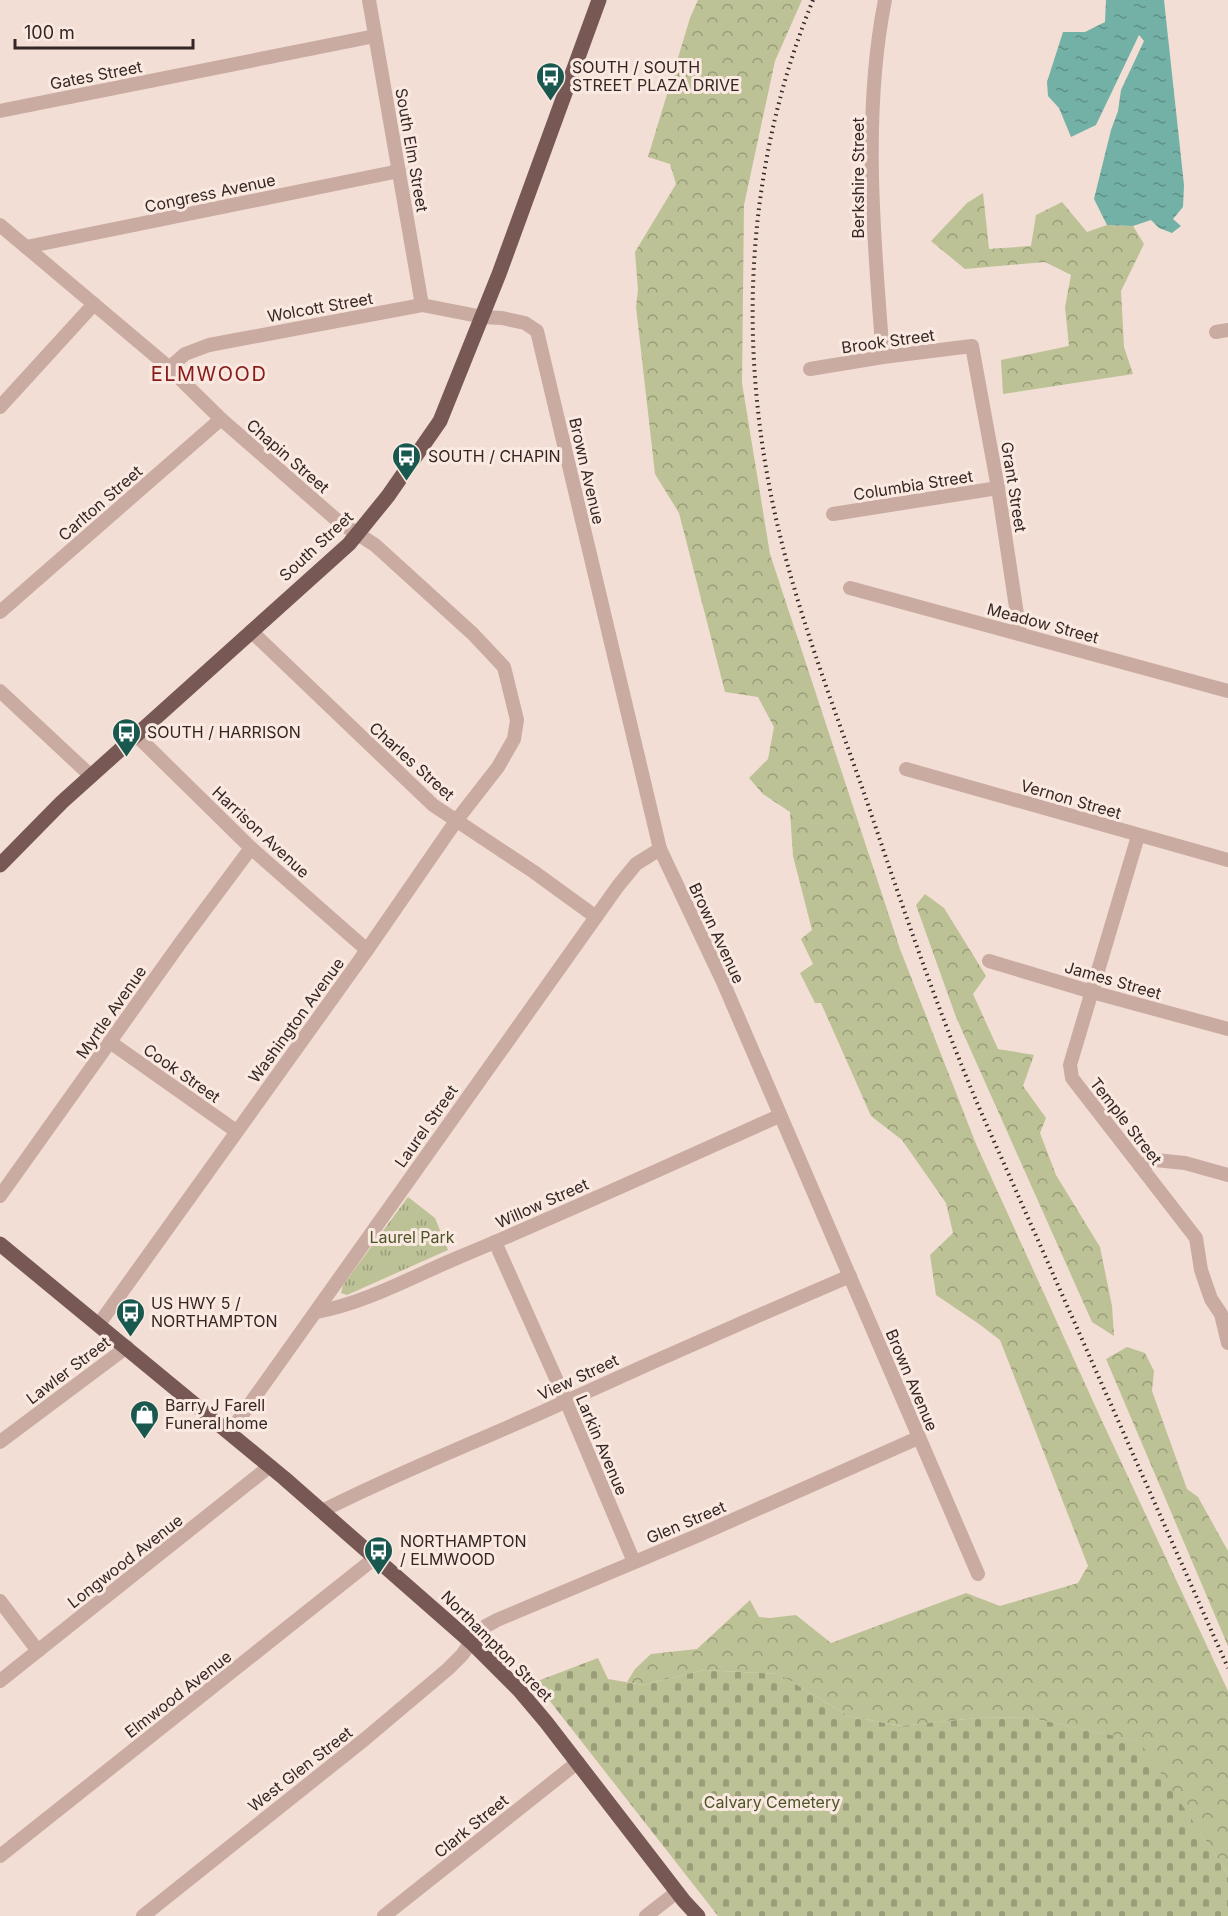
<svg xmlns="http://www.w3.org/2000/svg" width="1228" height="1916" font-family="Inter,sans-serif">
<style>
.forest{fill:url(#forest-crowns)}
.cemetery{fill:url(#cemetery-stones)}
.park{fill:url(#park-tufts)}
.water{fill:url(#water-ripples)}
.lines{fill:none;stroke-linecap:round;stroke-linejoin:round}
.minor{stroke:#caaba1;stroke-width:14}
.major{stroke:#775854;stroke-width:15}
.rail{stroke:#342624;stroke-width:4;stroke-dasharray:1.5 4.5;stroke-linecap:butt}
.labels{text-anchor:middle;stroke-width:6;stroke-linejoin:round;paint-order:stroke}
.poi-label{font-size:16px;fill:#342624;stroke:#fae9e1;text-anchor:start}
.street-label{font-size:16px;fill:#342624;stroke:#fae9e1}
.park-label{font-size:16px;fill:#4d5427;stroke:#fae9e1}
.quarter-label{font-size:20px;letter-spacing:1.5px;fill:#881a18;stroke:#fae9e1}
</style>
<defs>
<pattern id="forest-crowns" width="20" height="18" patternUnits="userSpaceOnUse" patternTransform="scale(1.5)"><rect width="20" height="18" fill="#bcc295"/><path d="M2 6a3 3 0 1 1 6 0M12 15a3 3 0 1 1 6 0" fill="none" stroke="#9a9d79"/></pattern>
<pattern id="cemetery-stones" width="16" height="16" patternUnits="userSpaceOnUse" patternTransform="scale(1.5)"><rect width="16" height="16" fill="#bcc295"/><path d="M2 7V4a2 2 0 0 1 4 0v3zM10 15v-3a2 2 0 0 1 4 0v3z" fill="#9a9d79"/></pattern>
<pattern id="park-tufts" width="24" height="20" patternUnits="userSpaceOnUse" patternTransform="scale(1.5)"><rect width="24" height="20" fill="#bcc295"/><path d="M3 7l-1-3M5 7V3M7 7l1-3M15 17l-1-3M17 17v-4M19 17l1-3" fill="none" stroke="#9a9d79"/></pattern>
<pattern id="water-ripples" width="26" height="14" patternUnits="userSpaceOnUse" patternTransform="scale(1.5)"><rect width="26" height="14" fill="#73b1a6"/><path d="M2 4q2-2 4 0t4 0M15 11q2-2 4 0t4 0" fill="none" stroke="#5f9087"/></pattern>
</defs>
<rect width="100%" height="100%" fill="#f2ded5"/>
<g class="forest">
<polygon points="698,0 802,0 775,61 744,205 742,383 770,554 900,949 976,1144 1102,1421 1228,1691 1228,1878 1225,1869 1138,1741 1026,1717 976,1718 902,1726 848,1716 779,1674 704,1670 643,1685 627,1682 635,1669 651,1654 697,1649 750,1600 759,1617 770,1618 796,1615 831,1643 966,1593 1000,1606 1078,1583 1088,1566 1000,1340 979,1324 936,1295 930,1255 953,1233 946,1203 902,1140 871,1116 821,1003 815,1003 800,973 813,964 801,939 812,930 793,856 790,812 763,794 749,778 768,759 774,727 758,697 725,692 679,513 655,474 636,307 638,290 635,252 676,184 670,164 648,157 690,18"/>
<polygon points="983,193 989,249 1031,246 1036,215 1062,202 1087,232 1107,225 1133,226 1144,244 1121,291 1124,347 1133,374 1003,394 1001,360 1069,346 1065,307 1071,275 1045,262 965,269 931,241 967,203"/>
<polygon points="925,894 944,908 986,976 973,994 998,1049 1034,1055 1023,1086 1046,1118 1040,1133 1056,1175 1100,1247 1112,1306 1114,1336 1092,1322 956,1017 916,905"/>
<polygon points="1127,1347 1145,1353 1154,1371 1152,1391 1187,1489 1198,1497 1228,1551 1228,1646 1106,1359"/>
</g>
<polygon class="cemetery" points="598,1658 608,1679 643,1685 704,1670 779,1674 848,1716 901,1726 976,1718 1026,1717 1139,1741 1225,1869 1228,1878 1228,1916 718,1916 535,1682"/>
<polygon class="park" points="408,1197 435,1218 448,1250 347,1295 341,1293 343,1285"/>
<polygon class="water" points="1106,0 1164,0 1184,185 1183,207 1173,219 1181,226 1172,233 1159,228 1151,220 1133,226 1107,225 1094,199 1111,130 1118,111 1121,90 1144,41 1139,35 1096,125 1071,137 1059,108 1048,96 1047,82 1063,32 1085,32 1105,22"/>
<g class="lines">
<g class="minor">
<polyline points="369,0 422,305"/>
<polyline points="0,111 375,36"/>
<polyline points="0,225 165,364 221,419 339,522 375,545 473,634 504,667 517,720 514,739 498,767 456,821 367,950 99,1324"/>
<polyline points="26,247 399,171"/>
<polyline points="1216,332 1228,330"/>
<path d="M883 357C874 241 862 115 885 0"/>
<polyline points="169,368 185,354 209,345 422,305 483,317 502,318 525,323 537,331 660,849 723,982 978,1574"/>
<polyline points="810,369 883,357 972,346 998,488 1020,634"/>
<polyline points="0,407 94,304"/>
<polyline points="833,514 998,488"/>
<polyline points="850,588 1228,691"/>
<polyline points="0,612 221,419"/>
<polyline points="251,631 433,805 534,872 596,917"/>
<polyline points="0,691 91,776"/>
<polyline points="136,735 251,848 367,950"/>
<polyline points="906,769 1228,860"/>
<polyline points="1138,836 1070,1065 1072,1078 1196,1238 1201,1270 1211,1299 1221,1314 1228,1343"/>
<polyline points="989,961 1092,992 1228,1029"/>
<polyline points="110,1042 236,1131"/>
<polyline points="1140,1166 1155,1160 1185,1163 1228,1175"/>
<polyline points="0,1196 181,942 251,848"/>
<polyline points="495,1242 566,1401 634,1562"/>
<path d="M316 1312C363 1304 412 1277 457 1258 565 1213 672 1164 779 1116"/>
<polyline points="230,1432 618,886 636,864 660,849"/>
<polyline points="0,1442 127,1347"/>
<path d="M322 1511C393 1475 466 1446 538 1414 641 1367 745 1321 850 1276"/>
<polyline points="0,1601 38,1651"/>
<polyline points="0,1681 270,1466"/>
<polyline points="0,1856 376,1557"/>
<polyline points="143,1916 365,1739 448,1669 462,1655 471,1642 486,1626 497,1620 699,1535 918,1438"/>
<polyline points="384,1916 578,1762"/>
<polyline points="646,1916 677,1892"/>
</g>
<g class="major">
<polyline points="0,865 62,802 349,544 388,496 440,421 499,274 599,0"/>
<polyline points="0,1244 284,1478 471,1642 519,1690 546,1722 684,1901 698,1916"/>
</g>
<path class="rail" d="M813 0C740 179 736 373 786 559 807 637 836 714 863 790 900 899 936 1007 981 1112L1228 1668"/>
</g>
<defs>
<symbol id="bus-pin" viewBox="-11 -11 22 30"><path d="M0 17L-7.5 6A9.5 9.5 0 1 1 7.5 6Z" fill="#18584e" stroke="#fae9e1"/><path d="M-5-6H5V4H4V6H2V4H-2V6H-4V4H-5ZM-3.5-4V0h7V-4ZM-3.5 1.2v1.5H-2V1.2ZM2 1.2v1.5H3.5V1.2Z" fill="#fff"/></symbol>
<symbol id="shop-pin" viewBox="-11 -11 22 30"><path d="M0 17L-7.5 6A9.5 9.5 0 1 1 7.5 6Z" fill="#18584e" stroke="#fae9e1"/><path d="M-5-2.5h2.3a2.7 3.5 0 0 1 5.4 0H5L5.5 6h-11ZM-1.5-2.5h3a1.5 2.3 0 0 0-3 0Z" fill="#fff"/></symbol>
</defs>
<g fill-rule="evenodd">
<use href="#bus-pin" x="534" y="60" width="33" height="45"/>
<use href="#bus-pin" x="390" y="440" width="33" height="45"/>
<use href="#bus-pin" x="110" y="716" width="33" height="45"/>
<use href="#bus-pin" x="114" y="1296" width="33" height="45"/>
<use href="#shop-pin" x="128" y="1398" width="33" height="45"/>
<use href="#bus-pin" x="362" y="1534" width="33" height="45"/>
</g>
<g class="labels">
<g class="poi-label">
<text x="572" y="73">SOUTH / SOUTH<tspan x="572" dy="18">STREET PLAZA DRIVE</tspan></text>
<text x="428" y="462">SOUTH / CHAPIN</text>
<text x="147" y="738">SOUTH / HARRISON</text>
<text x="151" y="1309">US HWY 5 /<tspan x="151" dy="18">NORTHAMPTON</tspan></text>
<text x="165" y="1411">Barry J Farell<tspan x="165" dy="18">Funeral home</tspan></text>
<text x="400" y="1547">NORTHAMPTON<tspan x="400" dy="18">/ ELMWOOD</tspan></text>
</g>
<g class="street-label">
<text transform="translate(96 75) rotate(-11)" y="6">Gates Street</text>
<text transform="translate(412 150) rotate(80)" y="6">South Elm Street</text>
<text transform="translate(858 178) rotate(-90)" y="6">Berkshire Street</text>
<text transform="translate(210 193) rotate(-12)" y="6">Congress Avenue</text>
<text transform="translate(320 307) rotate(-10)" y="6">Wolcott Street</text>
<text transform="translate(888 341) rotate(-8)" y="6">Brook Street</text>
<text transform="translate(288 456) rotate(41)" y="6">Chapin Street</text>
<text transform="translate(587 471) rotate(77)" y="6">Brown Avenue</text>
<text transform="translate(913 485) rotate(-9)" y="6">Columbia Street</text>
<text transform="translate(1014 487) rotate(81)" y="6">Grant Street</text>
<text transform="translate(100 503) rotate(-41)" y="6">Carlton Street</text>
<text transform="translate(316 546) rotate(-43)" y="6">South Street</text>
<text transform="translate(1043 623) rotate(15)" y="6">Meadow Street</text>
<text transform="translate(412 761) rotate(42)" y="6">Charles Street</text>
<text transform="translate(1071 799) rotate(16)" y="6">Vernon Street</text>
<text transform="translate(261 832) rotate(43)" y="6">Harrison Avenue</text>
<text transform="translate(717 933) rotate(65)" y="6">Brown Avenue</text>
<text transform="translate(1113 980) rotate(16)" y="6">James Street</text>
<text transform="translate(111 1012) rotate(-55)" y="6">Myrtle Avenue</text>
<text transform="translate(296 1020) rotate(-54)" y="6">Washington Avenue</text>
<text transform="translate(182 1073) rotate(35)" y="6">Cook Street</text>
<text transform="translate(1126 1121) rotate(52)" y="6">Temple Street</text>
<text transform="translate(426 1126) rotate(-55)" y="6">Laurel Street</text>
<text transform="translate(542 1203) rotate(-24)" y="6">Willow Street</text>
<text transform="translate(68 1370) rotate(-37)" y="6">Lawler Street</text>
<text transform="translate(578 1377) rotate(-25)" y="6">View Street</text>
<text transform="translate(912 1380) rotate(67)" y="6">Brown Avenue</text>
<text transform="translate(602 1445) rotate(67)" y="6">Larkin Avenue</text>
<text transform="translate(686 1522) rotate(-23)" y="6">Glen Street</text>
<text transform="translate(125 1561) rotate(-38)" y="6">Longwood Avenue</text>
<text transform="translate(497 1646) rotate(45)" y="6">Northampton Street</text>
<text transform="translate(178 1694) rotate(-38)" y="6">Elmwood Avenue</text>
<text transform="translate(300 1769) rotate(-38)" y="6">West Glen Street</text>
<text transform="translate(471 1826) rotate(-39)" y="6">Clark Street</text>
</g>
<g class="park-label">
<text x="412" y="1243">Laurel Park</text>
<text x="772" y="1808">Calvary Cemetery</text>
</g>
<g class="quarter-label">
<text x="209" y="381">ELMWOOD</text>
</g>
</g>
<path d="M15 39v9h178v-9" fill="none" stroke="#342624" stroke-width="3"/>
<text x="24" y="39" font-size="18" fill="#342624" stroke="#fae9e1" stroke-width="4.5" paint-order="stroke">100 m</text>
</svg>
